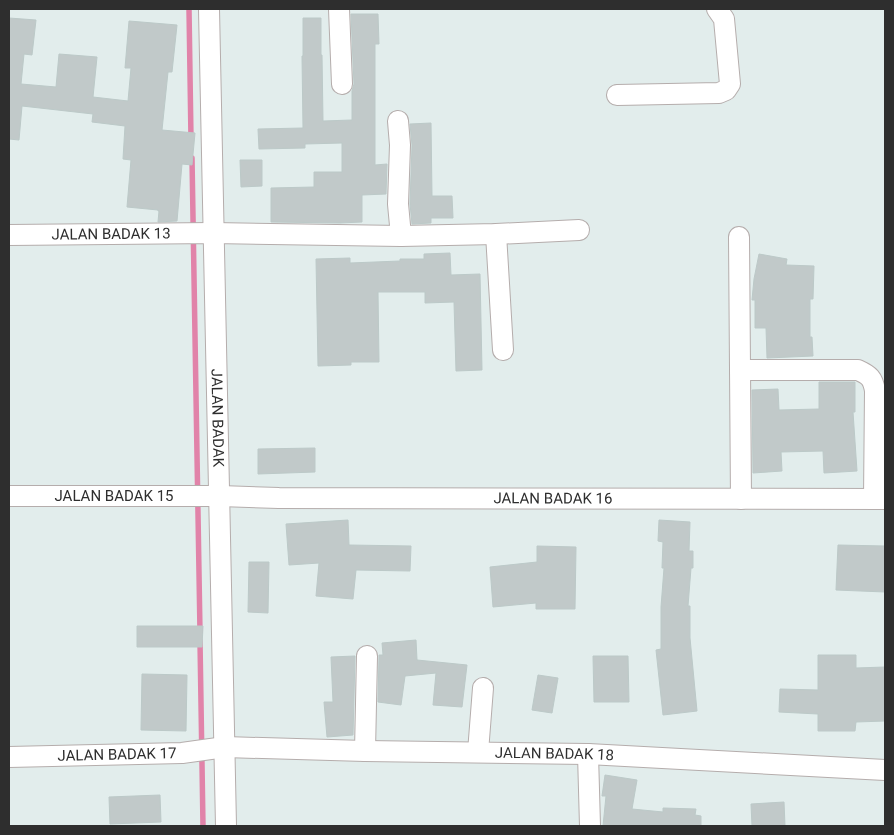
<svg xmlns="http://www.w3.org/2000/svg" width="894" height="835" font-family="Roboto,sans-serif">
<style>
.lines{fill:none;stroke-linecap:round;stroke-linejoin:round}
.stream{stroke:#e183a9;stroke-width:5.5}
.building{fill:#c1c9c9;stroke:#bcc9c8}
.minor-casing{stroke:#b5adac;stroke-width:22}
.minor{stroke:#fff;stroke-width:20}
.labels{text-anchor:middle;stroke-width:4;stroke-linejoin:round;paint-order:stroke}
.street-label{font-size:15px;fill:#2e2e2e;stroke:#fff}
</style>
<rect width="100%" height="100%" fill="#e2edec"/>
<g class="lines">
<g class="stream">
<polyline points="189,9 191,139"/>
<polyline points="192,158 200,632"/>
<polyline points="200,641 203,826"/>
</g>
</g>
<g class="building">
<polygon points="351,14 378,14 379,44 375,44 375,165 387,164 386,194 362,195 362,222 340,223 271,222 271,188 314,187 314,172 342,172 342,143 305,144 305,148 259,149 258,129 303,128 302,56 303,56 303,18 321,18 321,55 322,55 323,121 352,120 352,91 354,84"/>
<polygon points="9,18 36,20 32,55 24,54 21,84 56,87 59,54 97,57 93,97 128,101 131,68 125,68 129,21 177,25 172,72 168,72 162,130 195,133 192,165 182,164 177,221 158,222 159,211 158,211 158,210 127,207 131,160 123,159 125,126 92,122 93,114 22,106 19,140 9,139"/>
<polygon points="431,123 432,196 452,196 453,218 431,218 431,223 412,224 410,204 412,145 410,124"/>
<polygon points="240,160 262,160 262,186 241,187"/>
<polygon points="450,253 451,275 480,274 482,370 456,371 454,302 425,303 425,292 378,292 379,362 351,362 351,365 318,366 316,259 350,258 350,263 400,261 400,259 424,259 424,254"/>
<polygon points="759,254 787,259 786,265 814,266 813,299 810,299 810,337 812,337 813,356 767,358 766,328 755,328 755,300 752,300 754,279"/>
<polygon points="819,382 855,382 855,412 853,412 857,471 824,473 823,451 781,452 782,471 753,473 752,390 778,389 779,410 819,409"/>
<polygon points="315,448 315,472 258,474 258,449"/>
<polygon points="348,520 349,545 411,546 410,571 356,570 353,599 316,596 319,563 289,565 286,524"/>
<polygon points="659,520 690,522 689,551 693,551 693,568 691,568 688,606 690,606 690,638 697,711 663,715 656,650 661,649 661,607 664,568 662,568 663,542 658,541"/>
<polygon points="838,545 885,546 885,592 836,590"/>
<polygon points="537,546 576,547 575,609 536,609 536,603 493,607 490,567 537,562"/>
<polygon points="249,562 269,562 268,613 248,612"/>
<polygon points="137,626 203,626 202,647 137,647"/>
<polygon points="416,640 417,660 467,665 462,707 433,705 436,673 405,676 401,705 378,702 379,655 383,655 382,643"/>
<polygon points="818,655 856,655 856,668 885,667 885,721 856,722 855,731 818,731 818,714 779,712 780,689 818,690"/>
<polygon points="355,656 353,735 327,737 324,702 333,702 331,657"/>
<polygon points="593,656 628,656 629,702 594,702"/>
<polygon points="142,674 187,675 186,731 141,730"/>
<polygon points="538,675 558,678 552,713 532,710"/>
<polygon points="605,775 637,780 632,809 663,812 663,808 696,809 695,815 701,816 701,826 603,826 606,796 602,796"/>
<polygon points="160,795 161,822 110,824 109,797"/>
<polygon points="784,802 785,826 752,826 751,804"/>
</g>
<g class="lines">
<defs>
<g id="minor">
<path id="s1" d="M209 9 226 826"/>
<polyline points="339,9 342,84"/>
<polyline points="617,95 719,93 726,90 730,84 724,19 717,9"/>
<polyline points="496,234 503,350"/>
<path id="s2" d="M9 235 213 233 401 236 398 204 400 145 398 121"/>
<polyline points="401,236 496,234 579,230"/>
<polyline points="739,237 741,499"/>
<path d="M740 370H858C869 375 873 378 875 391L874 499"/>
<path id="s3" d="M9 496H220L279 498 885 499"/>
<polyline points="365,751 367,656"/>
<polyline points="478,752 483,688"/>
<polyline points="588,754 590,826"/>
<path id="s4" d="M9 757 182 753 225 747 365 751 588 754 885 770"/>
</g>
</defs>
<use href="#minor" class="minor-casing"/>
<use href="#minor" class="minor"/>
</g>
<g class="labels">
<g class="street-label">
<text dy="5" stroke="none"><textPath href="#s2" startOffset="102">JALAN BADAK 13</textPath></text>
<text dy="5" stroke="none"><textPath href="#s1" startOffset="409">JALAN BADAK</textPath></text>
<text dy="5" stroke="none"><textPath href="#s3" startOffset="105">JALAN BADAK 15</textPath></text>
<text dy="5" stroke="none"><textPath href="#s3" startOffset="544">JALAN BADAK 16</textPath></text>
<text dy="5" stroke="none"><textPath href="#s4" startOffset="546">JALAN BADAK 18</textPath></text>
<text dy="5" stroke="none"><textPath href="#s4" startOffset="108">JALAN BADAK 17</textPath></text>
</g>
</g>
<rect width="894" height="835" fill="none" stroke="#2e2e2e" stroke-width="20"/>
</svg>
